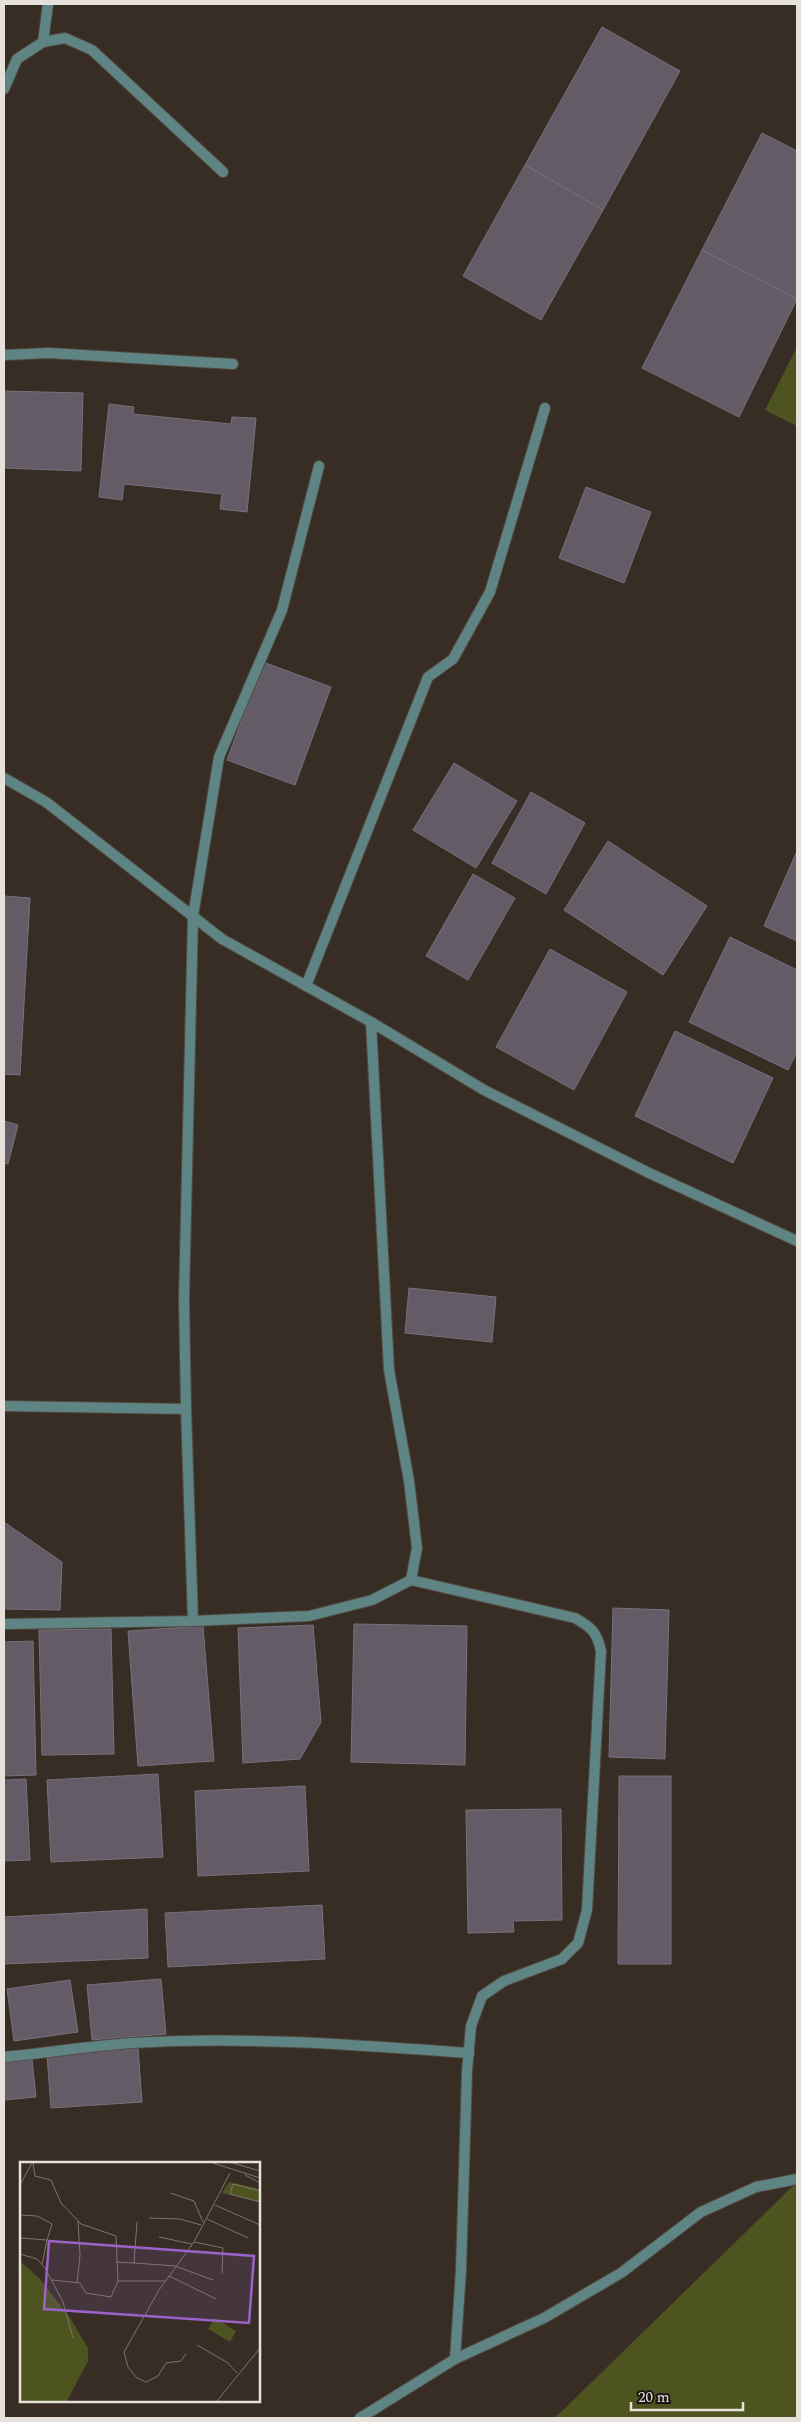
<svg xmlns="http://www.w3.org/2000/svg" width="801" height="2422" font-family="Spectral,serif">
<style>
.green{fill:#4d541f}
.building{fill:#635b66;stroke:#79707c}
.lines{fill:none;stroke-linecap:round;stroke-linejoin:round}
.lane-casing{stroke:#534a42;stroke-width:12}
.street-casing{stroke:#534a42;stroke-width:12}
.lane{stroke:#5e8584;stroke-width:10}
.street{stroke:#5e8584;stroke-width:10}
.inset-road{fill:none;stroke:#7d756e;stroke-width:1}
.view{fill:#9b62c8;fill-opacity:0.15;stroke:#9b62c8;stroke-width:2.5}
.inset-edge{fill:none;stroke:#e7e1dc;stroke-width:2.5}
</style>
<rect width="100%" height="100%" fill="#372d25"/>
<g class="green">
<polygon points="797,347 797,426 765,410"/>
<polygon points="797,2182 797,2418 553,2418 560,2413"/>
</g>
<g class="building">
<polygon points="602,27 680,71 603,210 525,165"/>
<polygon points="762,133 797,151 797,299 702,250"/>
<polygon points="525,165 603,210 541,320 463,276"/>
<polygon points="702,250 797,299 739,417 642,368"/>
<polygon points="4,391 83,393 81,471 4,468"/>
<polygon points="109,404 134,407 133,414 231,424 232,417 256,418 247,512 220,509 222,494 124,484 122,500 99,497"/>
<polygon points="586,487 651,512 624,583 559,558"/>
<polygon points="263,662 331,687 295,785 227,760"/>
<polygon points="454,763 517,801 476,868 413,830"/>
<polygon points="531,792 585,823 546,894 492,863"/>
<polygon points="608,841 707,906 663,975 564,910"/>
<polygon points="797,851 797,941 764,926"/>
<polygon points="473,874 515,898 468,980 426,956"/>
<polygon points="4,896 30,898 20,1075 4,1074"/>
<polygon points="730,937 797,970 797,1052 788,1070 689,1022"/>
<polygon points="550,949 627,992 574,1090 496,1047"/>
<polygon points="675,1031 773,1078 733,1163 635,1116"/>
<polygon points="4,1121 18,1125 8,1164 4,1163"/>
<polygon points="409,1288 496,1297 492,1342 405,1333"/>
<polygon points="4,1522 62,1562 60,1610 4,1609"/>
<polygon points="613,1608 669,1610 665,1759 609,1757"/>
<polygon points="354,1624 467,1626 465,1765 351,1762"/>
<polygon points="313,1625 321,1722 300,1759 243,1763 238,1628"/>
<polygon points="203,1626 214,1761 138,1766 128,1631"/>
<polygon points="111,1629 114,1754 42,1755 39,1630"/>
<polygon points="33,1641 36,1775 4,1776 4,1642"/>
<polygon points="158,1774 163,1857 51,1862 47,1780"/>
<polygon points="619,1776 671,1776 671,1964 618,1964"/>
<polygon points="26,1779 30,1860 4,1861 4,1780"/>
<polygon points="305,1786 309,1871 198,1876 195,1791"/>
<polygon points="561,1809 562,1920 513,1921 514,1932 468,1933 466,1810"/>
<polygon points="322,1905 325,1959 168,1967 165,1913"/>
<polygon points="147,1909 148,1958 4,1964 4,1917"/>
<polygon points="161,1979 166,2034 92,2040 87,1985"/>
<polygon points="70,1980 78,2032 14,2041 7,1989"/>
<polygon points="138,2048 142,2102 51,2108 47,2055"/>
<polygon points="32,2059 36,2097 4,2100 4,2062"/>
</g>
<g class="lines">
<defs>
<g id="lane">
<polyline points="43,42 48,4"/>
<polyline points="4,89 17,59 43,42 65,38 92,50 223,172"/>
</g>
<g id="street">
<polyline points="4,355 49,353 233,364"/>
<polyline points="4,778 46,802 222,939 371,1022 484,1090 649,1173 797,1241"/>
<polyline points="306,986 428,677 453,659 490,592 545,408"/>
<polyline points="4,1406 186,1409 184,1299 193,916 219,757 282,610 319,466"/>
<polyline points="186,1409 193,1621"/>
<path d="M411 1580 575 1618C591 1627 597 1632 601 1651L587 1910 578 1943 562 1959 504 1981 482 1996 471 2026 467 2071 461 2270 455 2359"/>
<polyline points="4,1624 193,1621 309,1616 372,1600 411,1580 417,1548 409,1481 389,1370 371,1022"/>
<path d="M4 2057C46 2053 89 2046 132 2043 244 2036 357 2045 469 2053"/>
<polyline points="360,2418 455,2359 544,2318 621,2273 701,2212 756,2187 797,2179"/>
</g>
</defs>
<use href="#lane" class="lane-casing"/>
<use href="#street" class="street-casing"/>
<use href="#lane" class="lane"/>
<use href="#street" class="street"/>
</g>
<g transform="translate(20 2162)">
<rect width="240" height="240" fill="#372d25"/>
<path d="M209 20 240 27V40L202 31ZM0 99 19 116 49 154 68 186V199L47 239H0ZM195 156 216 169 210 180 188 167Z" fill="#4d541f"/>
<path class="inset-road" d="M13 1 15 14 31 18 41 41 61 62 96 74 98 119H145M193 1 240 16M213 1 240 9M225 13 240 21M0 23 12 1M240 29 213 22 210 32 240 40M150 31 174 39 183 60M195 43 240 63M0 53 17 54 32 62 27 78M129 56 160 57 181 63M187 57 228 76M117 60 114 101 155 104 193 118M139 75 172 82M0 76 27 78 22 102M174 80 203 86 202 111M0 92 17 97 25 106 43 140 53 176M96 100 114 101M149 114 196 137M32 118 60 121 66 131 91 135 98 119M57 121 60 93 58 59M177 183 208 201 217 211M166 192 161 199 146 201 138 214 126 220 117 216 108 205 104 190 139 128 174 80 210 11M197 239 240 186"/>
<path class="view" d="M29 79 234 94 229 161 24 147Z"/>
<rect width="240" height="240" class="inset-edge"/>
</g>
<rect width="801" height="2422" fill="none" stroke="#e7e1dc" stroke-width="10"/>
<path d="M631 2402v8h112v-8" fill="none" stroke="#e7e1dc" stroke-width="2.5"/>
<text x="638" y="2402" font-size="15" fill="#e7e1dc" stroke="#1b1613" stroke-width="4" paint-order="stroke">20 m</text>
</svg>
